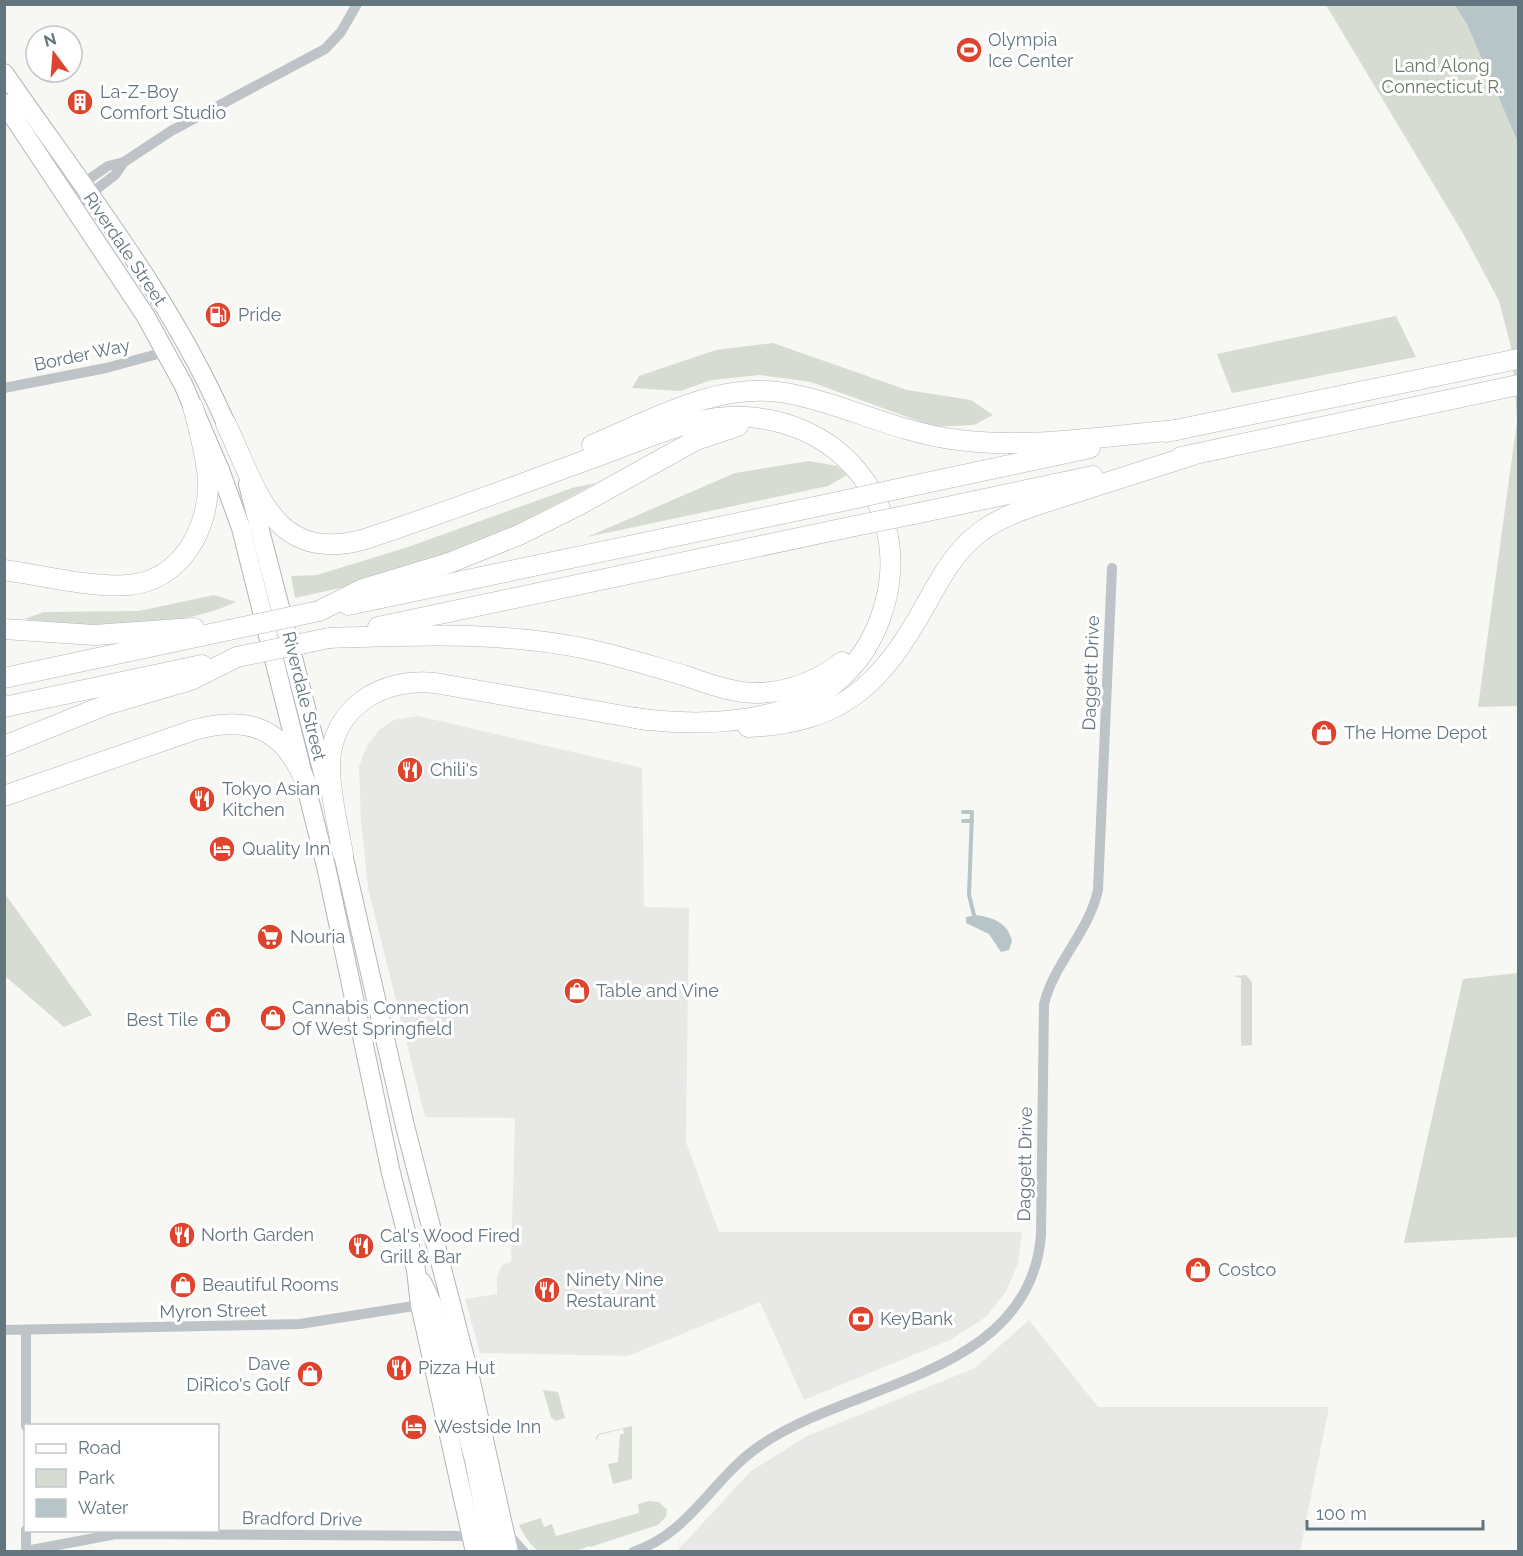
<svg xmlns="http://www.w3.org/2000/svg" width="1523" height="1556" font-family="Raleway,sans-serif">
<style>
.built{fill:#e8e8e7}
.green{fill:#d7dcd3}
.water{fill:#b7c5c8}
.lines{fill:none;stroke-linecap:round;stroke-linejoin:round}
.stream{stroke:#b7c5c8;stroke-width:4}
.primary-casing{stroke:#b1b7ba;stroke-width:20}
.motorway-casing{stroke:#b1b6b9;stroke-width:21}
.minor{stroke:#bdc3c6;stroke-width:10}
.primary{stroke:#fff;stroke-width:18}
.motorway{stroke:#fff;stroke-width:20}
.motorway-bridge-casing{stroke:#b1b6b9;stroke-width:21;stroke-linecap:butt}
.motorway-bridge{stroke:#fff;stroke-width:20}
.labels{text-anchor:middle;stroke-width:6;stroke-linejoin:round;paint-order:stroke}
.poi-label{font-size:18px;fill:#63757e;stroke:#fff;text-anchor:start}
.park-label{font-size:18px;fill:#6c7b65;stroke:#fff}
.street-label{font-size:18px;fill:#63757e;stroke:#fff}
</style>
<rect width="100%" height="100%" fill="#f7f7f4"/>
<g class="built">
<polygon points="418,716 642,768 644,907 689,908 686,1142 719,1232 1022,1232 1018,1264 1005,1293 986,1317 952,1339 804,1400 760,1302 628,1356 480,1353 465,1299 497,1294 497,1276 502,1265 511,1262 515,1118 425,1117 368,888 361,821 359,766 367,746 379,730 394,720"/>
<polygon points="1029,1320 1098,1407 1329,1407 1300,1551 676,1552 751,1471 807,1436 975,1368"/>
</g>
<g class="green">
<polygon points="1326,5 1473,5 1518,84 1518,706 1478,707 1517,421 1512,351 1499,301 1464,235"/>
<polygon points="1396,316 1416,357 1232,393 1217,354"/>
<polygon points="773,343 907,390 971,400 993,415 974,425 935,427 811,382 760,375 712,380 680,391 632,388 639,376 716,350"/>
<polygon points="809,461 837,466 847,475 828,486 587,537 735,473"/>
<path d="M596 483C544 511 493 538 438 560 393 578 343 587 295 598L291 576 317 575 408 547 572 488Z"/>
<path d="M214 595 236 602C175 630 89 628 24 619L44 612 139 611Z"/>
<polygon points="5,894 92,1015 64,1027 5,976"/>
<polygon points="1518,973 1518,1237 1404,1243 1463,979"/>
<polygon points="1246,975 1252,982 1252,1045 1241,1046 1241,978 1232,976"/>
<polygon points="543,1390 558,1392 565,1418 555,1421 551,1417"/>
<polygon points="632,1426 632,1479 613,1484 608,1464 618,1462 620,1434 624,1434 623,1429 599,1435 596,1441 596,1438 598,1434"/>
<path d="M649 1501 659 1502 667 1510 666 1517 658 1525 590 1547 588 1546C580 1552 545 1556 536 1549 529 1544 523 1533 519 1525L541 1518 544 1527 552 1524 556 1536 639 1513 638 1504Z"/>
</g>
<g class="water">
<polygon points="1455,5 1518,5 1518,142 1467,24"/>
<path d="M977 915C994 918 1008 923 1012 941L1009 950 1001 952 989 934 966 923V917Z"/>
</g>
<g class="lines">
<g class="stream">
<polyline points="963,812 972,812 969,895 974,915"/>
<polyline points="963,821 972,821"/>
</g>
<defs>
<g id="primary">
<path d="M4 73C85 190 178 306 232 438"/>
<polyline points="4,103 145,315 183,384 220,470 241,528 326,866 391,1173 416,1270 420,1305 475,1552"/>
<polyline points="248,484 326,785"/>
<polyline points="340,841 405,1126 470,1377 509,1552"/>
<polyline points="422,1282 433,1305 474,1460 492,1552"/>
</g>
<g id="motorway">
<path d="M226 424C257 489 272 563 362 540 442 514 520 484 598 456 640 441 685 419 729 417 836 412 914 504 884 607 875 638 859 664 834 684 780 725 700 727 635 718"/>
<polyline points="1166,432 1518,359"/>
<path d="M592 445C652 420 718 381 786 393 842 403 894 431 951 439 1026 450 1103 436 1177 430"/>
<polyline points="1181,457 1518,385"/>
<polyline points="902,488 1090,448"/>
<polyline points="914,514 1093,476"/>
<path d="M4 570C41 575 92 588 128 585 181 581 210 528 208 479 206 455 199 430 193 407"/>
<polyline points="348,605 838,502"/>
<polyline points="319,611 363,589 449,563 519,535 579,505 696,440 738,426"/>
<polyline points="378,627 850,527"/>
<polyline points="4,629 94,635 194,628"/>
<path d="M329 638C415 635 501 631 587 649 620 656 651 666 683 675 706 683 730 692 754 693 787 693 816 682 842 662"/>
<polyline points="4,678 229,630"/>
<polyline points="4,707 202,665"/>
<path d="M748 727C842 723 881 685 925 606 940 579 954 552 979 533 1005 513 1040 504 1071 494 1112 481 1152 468 1193 455"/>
<polyline points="4,746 106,705 191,680 237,657"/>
<path d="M4 796 194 730C251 714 286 730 307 786"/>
<path d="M343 854C338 826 330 795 330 767 330 708 382 677 435 683L647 720"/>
</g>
</defs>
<use href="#primary" class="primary-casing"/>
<use href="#motorway" class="motorway-casing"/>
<g class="minor">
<polyline points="66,195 108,166 124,162"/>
<polyline points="73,207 115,175 124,162 171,131 325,49 341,32 357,4"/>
<polyline points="4,388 106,368 165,352"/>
<polyline points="4,1330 300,1324 420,1305"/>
<polyline points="26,1426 26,1331"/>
<polyline points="26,1530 26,1552"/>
<polyline points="508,1534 524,1552"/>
<polyline points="26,1551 116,1534 472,1536"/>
<path d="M633 1552C691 1533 713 1477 761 1445 854 1381 1030 1376 1041 1235L1044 1004C1054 963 1089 932 1098 890L1112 568"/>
</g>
<use href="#primary" class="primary"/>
<use href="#motorway" class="motorway"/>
<defs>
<g id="motorway-bridge">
<polyline points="838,502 902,488"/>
<polyline points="850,527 914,514"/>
<polyline points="229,630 319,611"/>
<polyline points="237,657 329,638"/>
</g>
</defs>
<use href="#motorway-bridge" class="motorway-bridge-casing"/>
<use href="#motorway-bridge" class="motorway-bridge"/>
</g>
<defs>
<symbol id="stadium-disc" viewBox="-11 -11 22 22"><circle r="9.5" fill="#de432d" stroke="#fff"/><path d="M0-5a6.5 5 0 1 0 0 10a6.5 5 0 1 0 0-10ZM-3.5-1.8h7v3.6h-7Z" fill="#fff"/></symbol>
<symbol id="building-disc" viewBox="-11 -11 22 22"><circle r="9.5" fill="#de432d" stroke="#fff"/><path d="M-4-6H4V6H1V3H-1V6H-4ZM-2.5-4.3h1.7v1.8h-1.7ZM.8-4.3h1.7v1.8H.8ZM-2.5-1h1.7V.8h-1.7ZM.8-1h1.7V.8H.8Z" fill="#fff"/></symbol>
<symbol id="fuel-disc" viewBox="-11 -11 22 22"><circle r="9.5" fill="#de432d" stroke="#fff"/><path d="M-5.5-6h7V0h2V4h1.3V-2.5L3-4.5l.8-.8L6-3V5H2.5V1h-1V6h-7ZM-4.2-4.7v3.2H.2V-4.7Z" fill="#fff"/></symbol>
<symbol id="shop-disc" viewBox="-11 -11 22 22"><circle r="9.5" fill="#de432d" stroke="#fff"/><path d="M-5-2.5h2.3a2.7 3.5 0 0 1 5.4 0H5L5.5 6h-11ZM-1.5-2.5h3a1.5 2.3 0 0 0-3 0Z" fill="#fff"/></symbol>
<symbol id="restaurant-disc" viewBox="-11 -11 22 22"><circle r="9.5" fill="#de432d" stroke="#fff"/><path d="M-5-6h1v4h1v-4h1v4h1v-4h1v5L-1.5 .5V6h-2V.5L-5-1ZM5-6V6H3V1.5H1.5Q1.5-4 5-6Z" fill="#fff"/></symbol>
<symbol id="hotel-disc" viewBox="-11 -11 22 22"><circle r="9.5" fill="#de432d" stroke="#fff"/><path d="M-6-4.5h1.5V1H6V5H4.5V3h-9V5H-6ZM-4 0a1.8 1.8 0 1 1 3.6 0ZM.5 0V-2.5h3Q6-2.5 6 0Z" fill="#fff"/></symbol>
<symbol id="supermarket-disc" viewBox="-11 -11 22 22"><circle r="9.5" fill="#de432d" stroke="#fff"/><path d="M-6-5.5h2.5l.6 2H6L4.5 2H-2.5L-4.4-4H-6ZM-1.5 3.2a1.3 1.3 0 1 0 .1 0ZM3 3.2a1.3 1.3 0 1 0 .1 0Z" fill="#fff"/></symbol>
<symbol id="bank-disc" viewBox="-11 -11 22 22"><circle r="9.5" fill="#de432d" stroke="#fff"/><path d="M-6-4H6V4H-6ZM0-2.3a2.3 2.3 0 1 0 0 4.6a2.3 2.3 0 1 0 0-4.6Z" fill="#fff"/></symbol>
</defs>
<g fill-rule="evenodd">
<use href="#stadium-disc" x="954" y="35" width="30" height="30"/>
<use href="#building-disc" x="65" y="87" width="30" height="30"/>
<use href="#fuel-disc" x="203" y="300" width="30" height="30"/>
<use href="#shop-disc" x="1309" y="718" width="30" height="30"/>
<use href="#restaurant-disc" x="395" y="755" width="30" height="30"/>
<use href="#restaurant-disc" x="187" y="784" width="30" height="30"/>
<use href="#hotel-disc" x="207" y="834" width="30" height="30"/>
<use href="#supermarket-disc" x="255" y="922" width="30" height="30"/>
<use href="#shop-disc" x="562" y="976" width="30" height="30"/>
<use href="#shop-disc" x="258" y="1003" width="30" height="30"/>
<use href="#shop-disc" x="203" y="1005" width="30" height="30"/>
<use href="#restaurant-disc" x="167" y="1220" width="30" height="30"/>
<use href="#restaurant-disc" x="346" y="1231" width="30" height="30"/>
<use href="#shop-disc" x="1183" y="1255" width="30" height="30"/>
<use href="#shop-disc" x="168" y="1270" width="30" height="30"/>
<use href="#restaurant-disc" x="532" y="1275" width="30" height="30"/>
<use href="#bank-disc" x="846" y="1304" width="30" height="30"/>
<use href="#restaurant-disc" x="384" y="1353" width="30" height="30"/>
<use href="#shop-disc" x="295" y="1359" width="30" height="30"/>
<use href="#hotel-disc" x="399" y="1412" width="30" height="30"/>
</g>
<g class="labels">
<g class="poi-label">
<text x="988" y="46">Olympia<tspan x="988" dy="21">Ice Center</tspan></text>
<text x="100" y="98">La-Z-Boy<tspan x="100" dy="21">Comfort Studio</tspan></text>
<text x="238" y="321">Pride</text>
<text x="1344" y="739">The Home Depot</text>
<text x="430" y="776">Chili's</text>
<text x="222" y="795">Tokyo Asian<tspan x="222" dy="21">Kitchen</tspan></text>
<text x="242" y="855">Quality Inn</text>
<text x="290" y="943">Nouria</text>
<text x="596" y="997">Table and Vine</text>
<text x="292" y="1014">Cannabis Connection<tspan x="292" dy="21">Of West Springfield</tspan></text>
<text x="198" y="1026" text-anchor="end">Best Tile</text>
<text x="201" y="1241">North Garden</text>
<text x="380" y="1242">Cal's Wood Fired<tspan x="380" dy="21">Grill &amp; Bar</tspan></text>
<text x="1218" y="1276">Costco</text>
<text x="566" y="1286">Ninety Nine<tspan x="566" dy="21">Restaurant</tspan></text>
<text x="202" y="1291">Beautiful Rooms</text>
<text x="880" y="1325">KeyBank</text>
<text x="290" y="1370" text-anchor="end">Dave<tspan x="290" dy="21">DiRico's Golf</tspan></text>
<text x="418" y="1374">Pizza Hut</text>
<text x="434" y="1433">Westside Inn</text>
</g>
<g class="park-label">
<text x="1442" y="72">Land Along<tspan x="1442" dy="21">Connecticut R.</tspan></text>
</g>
<g class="street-label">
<text transform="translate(125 249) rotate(56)" y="6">Riverdale Street</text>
<text transform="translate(82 355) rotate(-12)" y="6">Border Way</text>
<text transform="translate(1091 673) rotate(-88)" y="6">Daggett Drive</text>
<text transform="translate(304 696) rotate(76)" y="6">Riverdale Street</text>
<text transform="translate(1025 1164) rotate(-89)" y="6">Daggett Drive</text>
<text transform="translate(213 1311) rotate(-1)" y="6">Myron Street</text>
<text transform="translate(302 1519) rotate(1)" y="6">Bradford Drive</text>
</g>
</g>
<rect width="1523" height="1556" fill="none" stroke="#63757e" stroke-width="12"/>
<rect x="24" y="1424" width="195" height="108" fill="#ffffff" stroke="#c1c8cb" stroke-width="1.5"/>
<rect x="36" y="1444" width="30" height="9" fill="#ffffff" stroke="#c1c8cb" stroke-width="1.5"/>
<text x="78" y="1454" font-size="18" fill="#63757e">Road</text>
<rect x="36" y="1469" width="30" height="18" fill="#d7dcd3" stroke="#c1c8cb" stroke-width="1.5"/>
<text x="78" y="1484" font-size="18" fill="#63757e">Park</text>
<rect x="36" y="1499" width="30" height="18" fill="#b7c5c8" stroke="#c1c8cb" stroke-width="1.5"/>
<text x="78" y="1514" font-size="18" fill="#63757e">Water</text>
<g transform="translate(54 54) rotate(344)"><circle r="28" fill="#ffffff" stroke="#c1c8cb" stroke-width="1.5"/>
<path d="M0-4.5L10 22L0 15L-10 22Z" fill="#de432d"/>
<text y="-9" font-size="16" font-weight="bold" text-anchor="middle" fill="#63757e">N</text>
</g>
<path d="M1307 1520v9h176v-9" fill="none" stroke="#63757e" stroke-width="3"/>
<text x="1316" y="1520" font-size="18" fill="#63757e" stroke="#ffffff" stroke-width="4.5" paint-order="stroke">100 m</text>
</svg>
